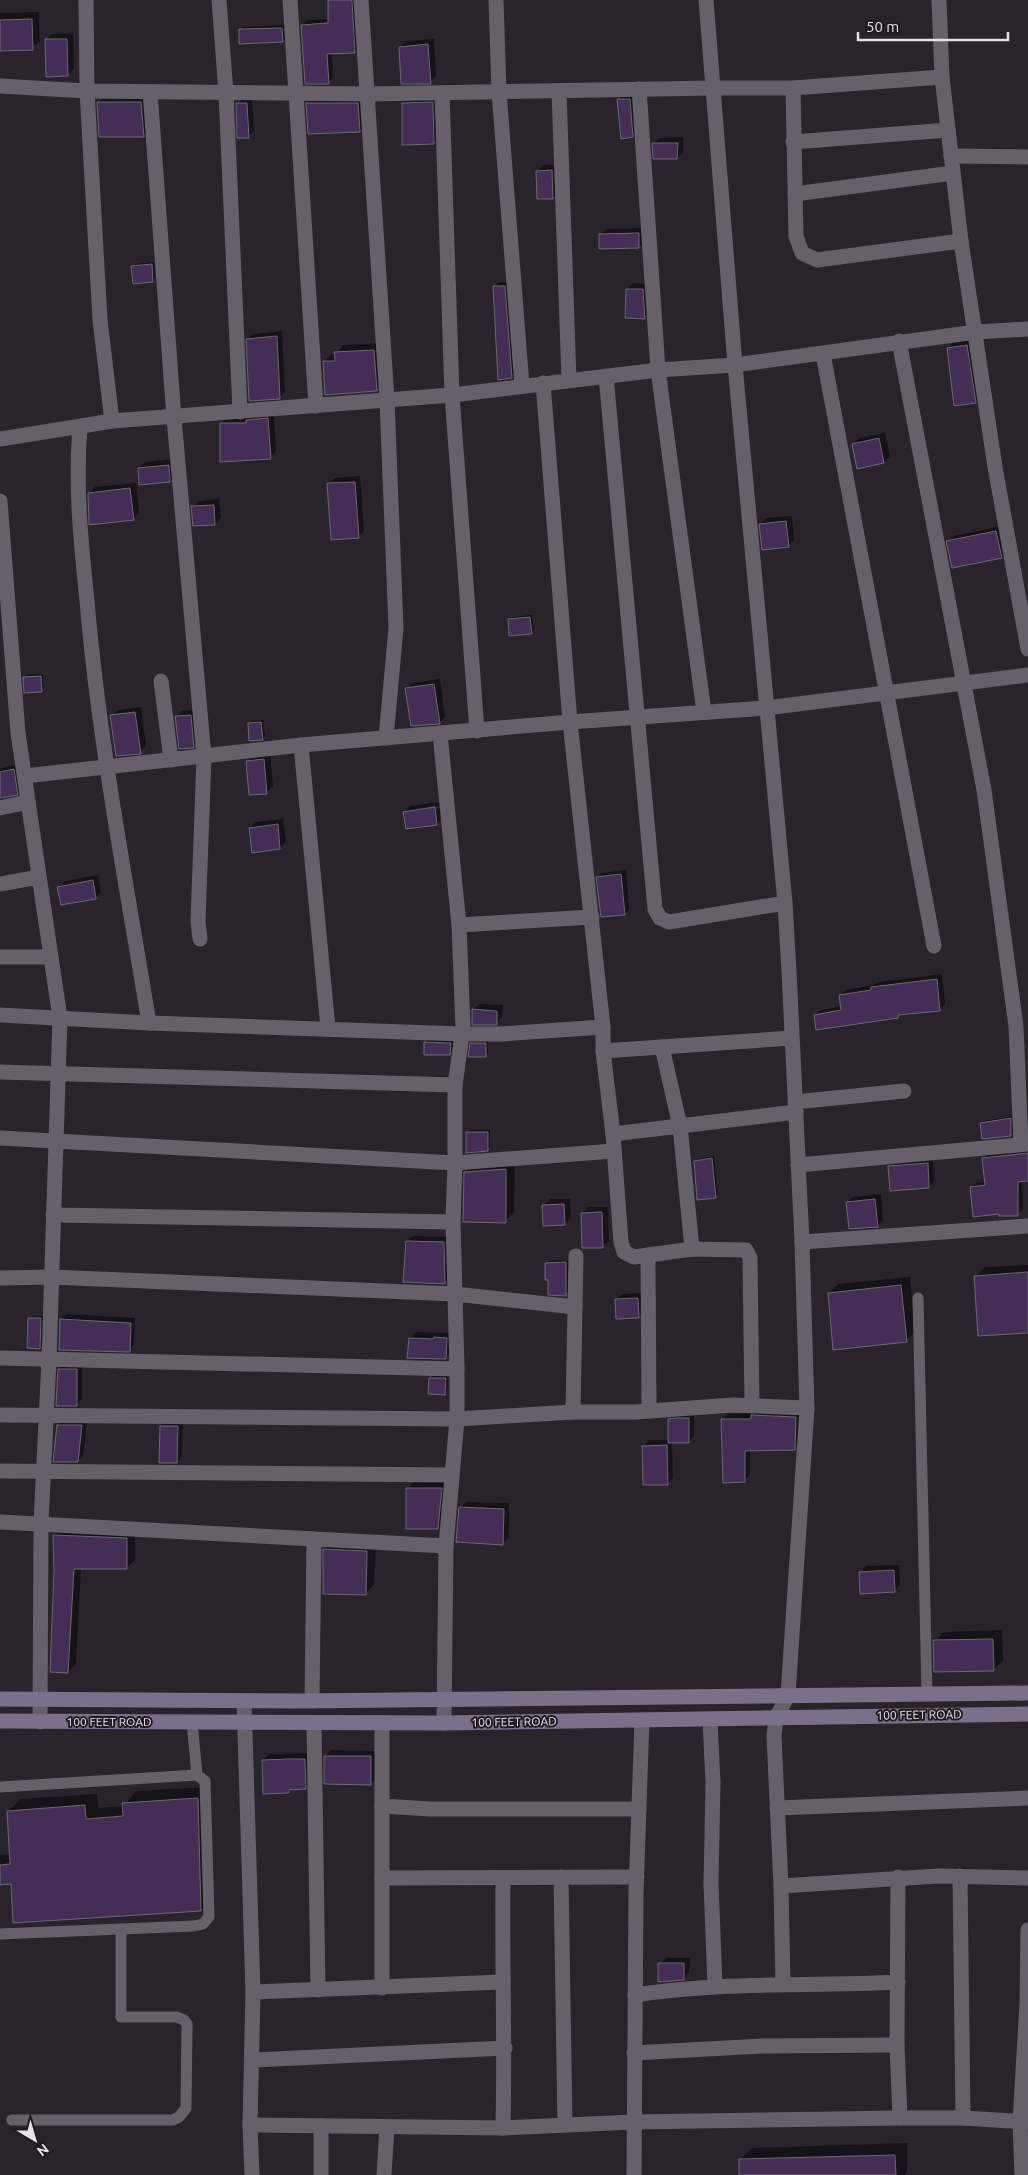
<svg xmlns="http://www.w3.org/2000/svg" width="1028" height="2175" font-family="Ubuntu,sans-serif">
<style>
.shadow{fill:#0007}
.building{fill:#442e55;stroke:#6c6771}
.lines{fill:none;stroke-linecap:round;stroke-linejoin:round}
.lane{stroke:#65606a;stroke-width:11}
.street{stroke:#65606a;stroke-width:15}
.secondary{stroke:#7c6f89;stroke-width:15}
.labels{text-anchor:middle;stroke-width:4;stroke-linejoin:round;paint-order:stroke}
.street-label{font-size:12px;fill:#e4e1e7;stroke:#1f1b23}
</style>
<rect width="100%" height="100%" fill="#29242c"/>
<g class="shadow">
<polygon points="329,0 356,0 360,47 355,52 332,53 333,78 328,83 302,25 307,20 330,19"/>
<polygon points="39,12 40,41 32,48 0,49 0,13"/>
<polygon points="285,25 285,39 283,41 240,30 243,27"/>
<polygon points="73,33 74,69 68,75 46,40 52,34"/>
<polygon points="434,39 436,76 430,82 400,47 406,41"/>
<polygon points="636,93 638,130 632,136 618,100 624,94"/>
<polygon points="104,97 147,97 149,130 143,136 98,103"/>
<polygon points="252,97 254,131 248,137 237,104 243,98"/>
<polygon points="313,97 364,98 366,125 360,131 307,103"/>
<polygon points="409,97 438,97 439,137 433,143 403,103"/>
<polygon points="683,137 683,152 677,158 653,144 659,138"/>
<polygon points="543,165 558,165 559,192 553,198 538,171"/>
<polygon points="644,228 645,241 639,247 600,235 606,229"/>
<polygon points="154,262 155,278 153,281 132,267 135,264"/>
<polygon points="499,282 509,282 516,373 511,377 495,287"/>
<polygon points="633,283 649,284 650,311 645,317 627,289"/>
<polygon points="282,331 285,392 279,398 247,340 253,334"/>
<polygon points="973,340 981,396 975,401 948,348 954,342"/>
<polygon points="382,343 384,382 376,390 324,362 332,354 336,354 343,345"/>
<polygon points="274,413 276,451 270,457 221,423 227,418"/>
<polygon points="885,433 890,456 884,462 853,444 859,438"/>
<polygon points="174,459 176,475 170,481 139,468 145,462"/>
<polygon points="360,476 364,531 358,536 329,484 335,478"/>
<polygon points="136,483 139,513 133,519 89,493 95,487"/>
<polygon points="219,499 221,518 215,524 193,507 198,501"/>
<polygon points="792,516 794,540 788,546 760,524 766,518"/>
<polygon points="1002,526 1007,551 1001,557 948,542 954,536"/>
<polygon points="532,615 534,630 531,633 509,620 512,617"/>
<polygon points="43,674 44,688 41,691 25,677 27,675"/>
<polygon points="440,679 445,717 439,723 407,689 412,683"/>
<polygon points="141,707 146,746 140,752 112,716 118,710"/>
<polygon points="196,710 199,740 193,746 176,717 182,711"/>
<polygon points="263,720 265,736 262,739 249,723 252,721"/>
<polygon points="270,753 273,786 267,792 247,761 253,755"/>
<polygon points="19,764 23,788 17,793 0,797 0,769"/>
<polygon points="440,802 441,805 409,810 409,812 441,808 443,818 437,823 404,812 410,806"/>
<polygon points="283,819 286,842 280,848 250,828 256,822"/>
<polygon points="626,870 629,909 625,914 598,877 602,873"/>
<polygon points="98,875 101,892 95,898 59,887 65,881"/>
<polygon points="942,974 945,1004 939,1010 900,1014 897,1017 815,1015 821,1010 842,1006 840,995 846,990 874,985 878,982"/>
<polygon points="479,1004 503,1005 502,1017 496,1023 473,1010"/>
<polygon points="431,1037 457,1038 455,1048 449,1054 425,1043"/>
<polygon points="474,1041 488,1041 488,1053 485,1055 471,1044"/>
<polygon points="1013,1116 1013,1132 1011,1135 981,1123 983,1121"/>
<polygon points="470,1130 490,1130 490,1147 487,1150 467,1133"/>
<polygon points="1028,1149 1028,1180 1022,1180 1023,1209 1018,1214 971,1188 976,1183 986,1182 984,1158 989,1153"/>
<polygon points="714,1156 718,1194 715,1197 695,1161 698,1159"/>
<polygon points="933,1158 934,1182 929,1187 889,1167 894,1162"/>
<polygon points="515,1160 514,1212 505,1221 465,1172 474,1163"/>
<polygon points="881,1194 883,1220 877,1226 847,1203 853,1197"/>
<polygon points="550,1199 570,1199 571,1218 565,1224 544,1205"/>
<polygon points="588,1207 608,1207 609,1241 603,1246 582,1213"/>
<polygon points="413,1236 450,1237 451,1277 445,1283 407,1242"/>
<polygon points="569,1260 568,1292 565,1295 547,1263 549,1261"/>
<polygon points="1028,1265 1028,1332 976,1276 985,1267"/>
<polygon points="910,1277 915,1332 906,1341 829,1293 838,1284"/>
<polygon points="643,1293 644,1311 638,1317 616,1300 622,1294"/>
<polygon points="66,1314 135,1318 134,1345 129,1350 61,1319"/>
<polygon points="32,1316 43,1316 42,1345 39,1348 29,1318"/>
<polygon points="416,1332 452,1333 451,1352 445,1358 410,1338"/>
<polygon points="65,1363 82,1364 82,1399 76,1405 59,1369"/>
<polygon points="433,1376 448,1376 447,1391 444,1394 431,1378"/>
<polygon points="802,1412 800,1443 794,1449 750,1450 750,1475 744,1481 722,1420 728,1414"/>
<polygon points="694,1413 694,1436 689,1442 672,1442 673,1478 667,1484 643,1446 649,1440 670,1440 669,1420 675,1414"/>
<polygon points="64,1419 87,1420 83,1455 77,1461 58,1425"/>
<polygon points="167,1420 183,1421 182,1456 177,1462 161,1426"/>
<polygon points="414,1482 447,1482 443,1522 438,1528 408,1488"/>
<polygon points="466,1502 509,1503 509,1537 503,1543 460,1508"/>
<polygon points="62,1528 135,1531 135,1560 127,1567 81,1568 76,1664 68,1672 51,1671 54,1536"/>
<polygon points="334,1540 376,1543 374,1585 365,1594 324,1549"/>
<polygon points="899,1565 900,1585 894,1591 860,1572 866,1566"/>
<polygon points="1002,1630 1003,1661 993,1670 935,1641 944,1632"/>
<polygon points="331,1750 377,1751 377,1778 371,1784 325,1756"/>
<polygon points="311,1753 311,1782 305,1788 292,1788 289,1792 263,1760 269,1754"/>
<polygon points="210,1787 213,1897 201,1910 12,1882 0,1883 0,1855 11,1854 8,1811 21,1799 97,1794 98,1808 124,1806 136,1791"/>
<polygon points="666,1958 690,1958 689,1973 683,1979 660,1964"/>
<polygon points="907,2143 907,2172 905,2175 740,2175 740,2160 752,2148"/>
</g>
<g class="building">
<polygon points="328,0 352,0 355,53 327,54 329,84 305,84 301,25 328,23"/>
<polygon points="32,19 33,50 0,51 0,20"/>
<polygon points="282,28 283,42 239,44 239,29"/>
<polygon points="45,39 67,39 68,76 46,77"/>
<polygon points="428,44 431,84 401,84 399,47"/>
<polygon points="617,99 630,99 633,137 621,139"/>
<polygon points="97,102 141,102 144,137 99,137"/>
<polygon points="433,102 434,144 402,145 402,103"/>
<polygon points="236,103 247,103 249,138 237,138"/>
<polygon points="306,103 358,103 360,132 308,134"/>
<polygon points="652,143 678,143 677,159 653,159"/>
<polygon points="552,170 553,199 537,199 536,171"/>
<polygon points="639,233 639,248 599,249 599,234"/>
<polygon points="152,264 153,282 133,284 131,266"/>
<polygon points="493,286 505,286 512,378 498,380"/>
<polygon points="626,289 643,289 645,319 625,318"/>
<polygon points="277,336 280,399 249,401 246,339"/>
<polygon points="967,345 976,403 954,406 947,348"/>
<polygon points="374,350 377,391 325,395 323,361 335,361 334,352"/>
<polygon points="268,418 271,459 220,462 220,423 246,423 246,420"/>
<polygon points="879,438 884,463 857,469 852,444"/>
<polygon points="169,465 170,482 139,485 138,468"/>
<polygon points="355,482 359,538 331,540 327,483"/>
<polygon points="130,488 134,520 89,525 88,493"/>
<polygon points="214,505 215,525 193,526 191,506"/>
<polygon points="786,521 789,547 762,550 759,524"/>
<polygon points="996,531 1002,558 952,568 946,541"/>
<polygon points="530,617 532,634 509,636 508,619"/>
<polygon points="41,676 42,692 24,693 23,677"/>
<polygon points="434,684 440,724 411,726 405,688"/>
<polygon points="135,712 141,754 116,756 110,715"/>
<polygon points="191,715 194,748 179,749 175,716"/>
<polygon points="261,722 263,740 249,741 248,723"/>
<polygon points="264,759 267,794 249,795 246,761"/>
<polygon points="14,769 18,795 0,798 0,772"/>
<polygon points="435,807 437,825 406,829 403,812"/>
<polygon points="278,824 280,849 252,853 249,828"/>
<polygon points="621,874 625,915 601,917 596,877"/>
<polygon points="93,880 96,899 61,905 57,887"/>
<polygon points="937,979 940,1011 898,1015 898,1018 816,1030 814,1015 841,1010 839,995 871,990 871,987"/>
<polygon points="472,1009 497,1011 497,1025 472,1025"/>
<polygon points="424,1042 451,1043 450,1055 424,1055"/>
<polygon points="470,1043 486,1043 486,1057 468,1057"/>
<polygon points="1011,1118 1011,1136 982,1139 980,1123"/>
<polygon points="466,1132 488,1132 488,1151 466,1153"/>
<polygon points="1028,1153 1028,1181 1018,1182 1018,1216 999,1216 999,1214 973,1217 970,1187 985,1185 982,1158"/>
<polygon points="712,1158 716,1198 697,1200 694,1161"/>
<polygon points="928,1163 929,1188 890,1191 888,1166"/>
<polygon points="506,1169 506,1223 463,1222 464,1172"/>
<polygon points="875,1199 878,1227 849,1229 846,1202"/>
<polygon points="564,1204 565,1225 543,1226 542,1205"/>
<polygon points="602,1212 603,1248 582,1248 581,1213"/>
<polygon points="406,1241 444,1242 445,1284 403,1282"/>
<polygon points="566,1262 566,1296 548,1295 548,1280 545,1280 545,1263"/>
<polygon points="1028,1272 1028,1333 978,1336 974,1276"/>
<polygon points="901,1285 907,1342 833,1350 828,1293"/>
<polygon points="638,1298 639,1318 616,1319 615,1299"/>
<polygon points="28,1318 41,1318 40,1349 27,1348"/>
<polygon points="60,1319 131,1323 130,1352 59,1350"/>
<polygon points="434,1337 447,1338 446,1359 407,1358 409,1338 433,1339"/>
<polygon points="58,1369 77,1369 77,1406 56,1406"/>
<polygon points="429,1378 446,1378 445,1395 428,1394"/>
<polygon points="751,1415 796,1417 795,1450 745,1451 745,1482 723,1483 721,1419 751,1419"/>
<polygon points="677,1418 689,1418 689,1443 668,1443 668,1419"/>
<polygon points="57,1425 82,1425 78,1462 53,1462"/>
<polygon points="160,1426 178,1426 177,1463 159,1463"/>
<polygon points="667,1445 668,1485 643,1485 642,1446"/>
<polygon points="406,1488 442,1488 438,1529 406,1529"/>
<polygon points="459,1507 504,1509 503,1545 456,1542"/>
<polygon points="53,1535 127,1538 127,1569 74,1569 68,1673 50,1672 54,1570"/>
<polygon points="323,1549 367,1551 366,1595 323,1594"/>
<polygon points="894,1570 895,1592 860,1594 859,1572"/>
<polygon points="993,1639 994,1671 934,1672 933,1640"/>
<polygon points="324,1756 371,1756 371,1785 324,1784"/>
<polygon points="288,1759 305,1759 306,1789 289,1790 289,1793 263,1794 262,1760"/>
<polygon points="198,1798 201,1911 13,1923 11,1884 0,1885 0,1865 10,1864 7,1811 85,1805 86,1819 123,1816 122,1803"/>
<polygon points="658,1963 684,1963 684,1980 658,1982"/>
<polygon points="895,2155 896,2175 739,2175 739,2159"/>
</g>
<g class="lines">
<g class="lane">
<polyline points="918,1298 927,1694"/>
<polyline points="192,1722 197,1775"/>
<polyline points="0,1787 197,1775 205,1781 209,1917 203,1924 194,1926 0,1934"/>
<polyline points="12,2120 173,2120 179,2117 186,2108 187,2024 184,2020 177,2017 121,2017 121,1929"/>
</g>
<g class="street">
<polyline points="86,0 87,91 100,320 112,421"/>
<polyline points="219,0 226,93 240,412"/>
<polyline points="290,0 316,406"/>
<polyline points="361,0 387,400 396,628 386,738"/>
<polyline points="496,0 499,92 522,386"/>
<polyline points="706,0 735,365 785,903 789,971 802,1242 807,1408 788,1695 776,1718 774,1736 781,1886 783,1984"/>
<polyline points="939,0 942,77 961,241 995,467 1028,649"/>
<polyline points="0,86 87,91 367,94 714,88 793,88 942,77"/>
<polyline points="793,88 796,236 802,253 817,260 961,241"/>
<polyline points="639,89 658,370 704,712"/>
<polyline points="559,91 569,380"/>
<polyline points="152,92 150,92 174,418 204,757 198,921 200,939"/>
<polyline points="442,93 452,395 477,731"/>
<polyline points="793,142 948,130"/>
<polyline points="951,156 1028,157"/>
<polyline points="795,194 953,173"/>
<polyline points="899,341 984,790 1016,1026 1021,1144"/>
<polyline points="823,354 934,946"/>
<polyline points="606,376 655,909 660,918 669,922 785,903"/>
<polyline points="543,383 570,722 603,1027"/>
<path d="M80 428C75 486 81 543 87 601 99 742 126 882 149 1023"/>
<polyline points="0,439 112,421 452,395 658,370 735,365 976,332 1028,329"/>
<polyline points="0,501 18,733 60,1018 49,1360 41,1523 40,1722"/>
<polyline points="161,681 171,760"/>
<polyline points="440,734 459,925 463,1028 455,1085 455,1163 453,1222 457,1369 457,1419 446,1546 444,1723"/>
<polyline points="301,745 328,1028"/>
<polyline points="25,776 301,745 570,722 766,708 1028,675"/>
<polyline points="0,808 28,802"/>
<polyline points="0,884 39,877"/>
<polyline points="459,925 592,917"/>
<polyline points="0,957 51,957"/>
<polyline points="0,1015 149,1023 462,1034 501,1034 603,1027 603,1051 792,1038"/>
<polyline points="662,1047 680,1126 692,1249"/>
<polyline points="603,1051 613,1134 621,1242 624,1252 634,1257 692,1249 746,1250 750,1258 752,1406"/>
<polyline points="0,1072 455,1085"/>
<polyline points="795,1102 904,1091"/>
<polyline points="613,1134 796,1112"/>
<polyline points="0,1138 455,1163 614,1151"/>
<polyline points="798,1165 1028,1144"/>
<polyline points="53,1215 453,1222"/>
<polyline points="802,1242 1028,1226"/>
<polyline points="648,1256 649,1411"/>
<polyline points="0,1278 51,1277 455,1294 575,1307"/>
<polyline points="0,1358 457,1369"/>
<polyline points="573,1412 576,1256"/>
<polyline points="0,1415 457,1419 573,1412 636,1412 733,1405 807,1408"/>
<polyline points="0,1471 452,1475"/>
<polyline points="0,1522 446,1546"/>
<polyline points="244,1701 253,1992 250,2125 252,2175"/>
<polyline points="312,1701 314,1539"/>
<polyline points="710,1720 713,1783 711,1883 715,1986"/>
<polyline points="314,1723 318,1990"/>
<polyline points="382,1723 382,1878 637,1877"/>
<polyline points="382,1806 430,1809 639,1809"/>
<polyline points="777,1808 1028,1798"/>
<polyline points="960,1876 963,2118"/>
<polyline points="561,1877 565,2125"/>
<polyline points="898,1877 897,2045 900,2118"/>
<polyline points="781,1886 938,1876 1028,1878"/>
<polyline points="382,1988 382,1878"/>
<polyline points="253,1992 502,1982"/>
<path d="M635 1995C722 1981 810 1987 898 1982"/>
<polyline points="634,2053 762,2046 897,2045"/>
<polyline points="253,2060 505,2048"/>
<polyline points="250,2125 503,2128 633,2122 900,2118 963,2118 1028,2122"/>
<polyline points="321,2126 321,2175"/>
<path d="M503 2128C505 2045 502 1962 503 1879"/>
<polyline points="384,2175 387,2127"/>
<polyline points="634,2175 636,1893 642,1720"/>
<polyline points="1022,2175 1020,2122 1027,2004 1028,1930"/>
</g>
<g class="secondary">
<polyline points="0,1699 301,1701 1028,1693"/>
<polyline points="0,1721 444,1723 1028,1714"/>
</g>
</g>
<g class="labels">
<g class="street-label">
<text transform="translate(919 1715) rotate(-1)" y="4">100 FEET ROAD</text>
<text x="109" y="1726">100 FEET ROAD</text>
<text transform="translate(514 1722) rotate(-1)" y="4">100 FEET ROAD</text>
</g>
</g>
<g transform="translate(35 2140) rotate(142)" stroke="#1f1b23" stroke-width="4" paint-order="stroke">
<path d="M0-4L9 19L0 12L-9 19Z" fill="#e4e1e7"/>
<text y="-8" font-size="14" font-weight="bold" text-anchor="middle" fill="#e4e1e7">N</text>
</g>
<path d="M858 32v8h150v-8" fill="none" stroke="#e4e1e7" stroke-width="2.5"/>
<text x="866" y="32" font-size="15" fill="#e4e1e7" stroke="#1f1b23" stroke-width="4" paint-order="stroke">50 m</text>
</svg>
